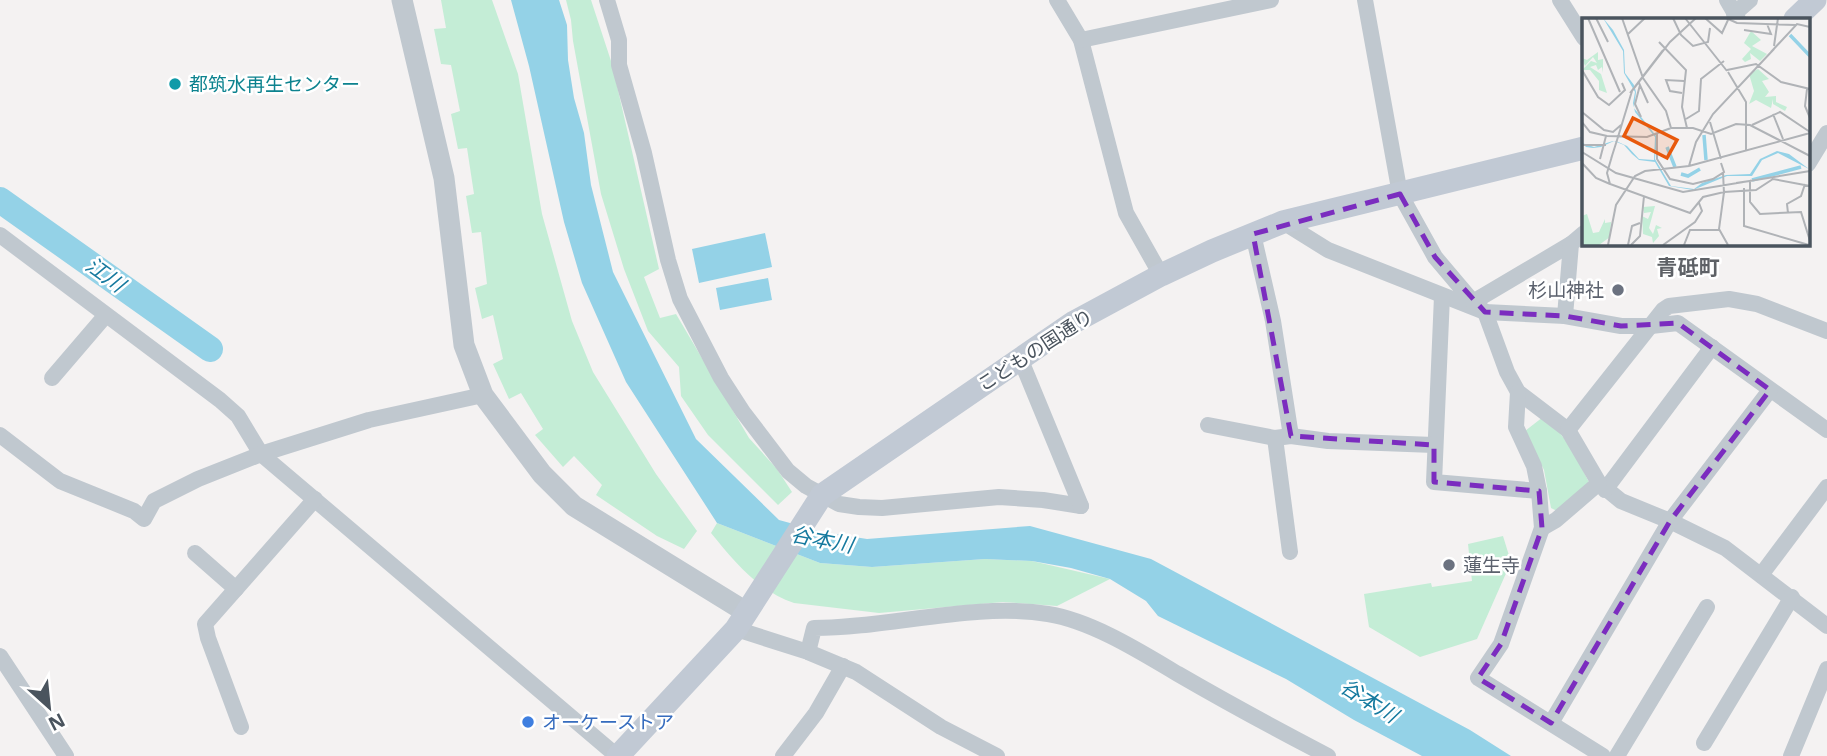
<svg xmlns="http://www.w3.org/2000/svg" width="1827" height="756" font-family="'Open Sans','Noto Sans JP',sans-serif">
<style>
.green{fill:#c4edd6}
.water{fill:#94d2e7}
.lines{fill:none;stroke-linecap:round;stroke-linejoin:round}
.river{stroke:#94d2e7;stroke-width:26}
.minor{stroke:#c0c8cf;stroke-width:16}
.tertiary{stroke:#c0c8cf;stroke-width:21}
.secondary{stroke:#c1c9d4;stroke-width:23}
.marked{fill:none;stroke:#7b2cbf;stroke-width:5;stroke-dasharray:14 9;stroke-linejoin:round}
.culture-dot{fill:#0f9aa8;stroke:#fff;stroke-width:2.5}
.worship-dot{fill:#6b7280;stroke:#fff;stroke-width:2.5}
.shop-dot{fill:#3f7fe0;stroke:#fff;stroke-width:2.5}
.labels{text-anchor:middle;stroke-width:5;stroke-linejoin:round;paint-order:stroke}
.culture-label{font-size:19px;fill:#0d838f;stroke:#fff;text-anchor:start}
.worship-label{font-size:19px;fill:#5b616d;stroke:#fff;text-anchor:end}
.street-label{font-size:19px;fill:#4a545e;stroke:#fff}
.shop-label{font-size:19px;fill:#366cbe;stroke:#fff;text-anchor:start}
.neighbourhood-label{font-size:21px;font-weight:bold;fill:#5e6166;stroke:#fff}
.water-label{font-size:21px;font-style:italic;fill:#167a9f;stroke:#fff}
.inset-river{fill:none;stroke:#94d2e7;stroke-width:3.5}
.inset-road{fill:none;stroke:#b0b3b7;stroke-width:2}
.view{fill:#e8590c;fill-opacity:0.15;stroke:#e8590c;stroke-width:3.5}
.inset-edge{fill:none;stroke:#4a545e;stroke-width:3.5}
</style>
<rect width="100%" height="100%" fill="#f4f2f2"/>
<g class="green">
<polygon points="441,0 492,0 518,74 542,214 572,321 593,372 656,474 697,531 684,549 657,536 596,495 602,485 574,456 563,467 535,435 543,429 521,393 509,399 493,364 503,359 493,315 482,319 475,288 487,284 481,232 472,233 466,196 474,194 467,148 458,149 451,114 460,111 451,65 441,64 434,29 446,28"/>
<polygon points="566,0 591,0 612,64 659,269 644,277 660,318 676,314 749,438 777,469 792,492 778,505 708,435 681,396 679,367 648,331 624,269 601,194 573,41 571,20"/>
<path d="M1543 417C1566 434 1577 459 1590 484L1557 511 1551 508 1544 470 1525 431Z"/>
<path d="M717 523 820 563 872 567 985 559 1032 561 1110 579 1057 606 1003 602 879 613 794 603C758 591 734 561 711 533Z"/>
<polygon points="1503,536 1511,562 1477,639 1420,657 1369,627 1364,594 1431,583 1432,587 1472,581 1468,544"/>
</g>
<g class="water">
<polygon points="511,0 559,0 567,25 568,60 574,98 584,133 591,185 613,272 696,439 779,520 823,532 867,539 1030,526 1151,559 1470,730 1511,756 1422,756 1354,720 1286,679 1158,616 1146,601 1110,579 1071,568 1032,561 985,559 872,567 820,563 717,523 626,382 582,283 564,222 529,66"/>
<polygon points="765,233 772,267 699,283 692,249"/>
<polygon points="768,278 772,300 720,310 716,288"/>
</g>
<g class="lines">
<polyline class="river" points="0,200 210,349"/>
<g class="minor">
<polyline points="607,0 619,40 619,65 644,153 668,260 680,299 721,378 743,412 788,471 806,486 839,504 859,507 882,508 999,497 1043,500 1081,506"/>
<polyline points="1057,0 1081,40 1126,213 1161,275"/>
<polyline points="1365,0 1400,194 1435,257 1473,302 1485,312 1507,372 1518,392 1568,430 1599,483 1621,501 1670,521 1725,548 1827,626"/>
<polyline points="1560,0 1584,38"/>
<polyline points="1727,0 1738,19"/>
<polyline points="1734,14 1750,0"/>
<polyline points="1081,40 1271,0"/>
<polyline points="1808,164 1827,133"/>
<polyline points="1283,222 1328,250 1485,312 1565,316 1621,326 1651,326 1678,323 1827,430"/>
<polyline points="1253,234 1273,321 1291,436"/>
<polyline points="0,235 220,400 238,416 261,454 617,756"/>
<polyline points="1442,296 1434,482 1539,491"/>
<polyline points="1473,302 1571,244"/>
<polyline points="1565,316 1571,244 1584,233"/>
<polyline points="1020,358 1081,506"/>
<polyline points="52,378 106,315"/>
<polyline points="1518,392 1516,427 1534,466 1539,491 1542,528 1501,644 1478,678 1603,756"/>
<polyline points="1208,425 1275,438 1291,436 1328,441 1434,445"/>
<polyline points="1568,430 1663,310 1669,306 1729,299 1757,304 1827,331"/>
<polyline points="0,435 60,481 134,511 144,519 154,501 198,479 261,454 369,420 483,395"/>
<polyline points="1275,438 1290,552"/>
<polyline points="1605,490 1712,347"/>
<polyline points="1542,528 1556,520 1599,483"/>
<polyline points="195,553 236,589"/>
<polyline points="1761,575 1827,487"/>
<polyline points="736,629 808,652 856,672 941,727 997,756"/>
<path d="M808 652 814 628C890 628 974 602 1048 614 1092 621 1141 652 1178 674 1228 703 1278 730 1328 756"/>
<polyline points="0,656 66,756"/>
<polyline points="1551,723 1670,521 1770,390"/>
<polyline points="241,727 208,638 205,624 315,499"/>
<polyline points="1704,743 1792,597"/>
<polyline points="783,756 816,713 843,666"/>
<polyline points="1617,756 1707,607"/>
<polyline points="1791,756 1827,669"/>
</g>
<polyline class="tertiary" points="402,0 444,178 464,345 483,395 542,474 574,506 746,612"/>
<g class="secondary">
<polyline points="1795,19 1815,0"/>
<polyline points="618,756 736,629 822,495 1074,322 1161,275 1212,251 1283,222 1584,148"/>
</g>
</g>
<path class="marked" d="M1400 194 1435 257 1485 312 1565 316 1621 326 1678 323 1770 390 1670 521 1551 723 1478 678 1501 644 1542 528 1539 491 1434 482V445L1291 436 1253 234Z"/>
<circle class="culture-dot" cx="175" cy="84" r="7"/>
<g class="worship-dot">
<circle cx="1618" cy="290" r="7"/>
<circle cx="1449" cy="565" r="7"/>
</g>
<circle class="shop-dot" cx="528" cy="722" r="7"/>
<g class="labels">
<g class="culture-label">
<text x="189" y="91">都筑水再生センター</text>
</g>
<g class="worship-label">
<text x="1604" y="297">杉山神社</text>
<text x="1463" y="572" text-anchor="start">蓮生寺</text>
</g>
<g class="street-label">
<text transform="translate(1035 350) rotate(-33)" y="7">こどもの国通り</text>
</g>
<g class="shop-label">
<text x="542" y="729">オーケーストア</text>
</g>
<g class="neighbourhood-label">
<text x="1688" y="275">青砥町</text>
</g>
<g class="water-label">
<text transform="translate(105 275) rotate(36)" y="7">江川</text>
<text transform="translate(822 540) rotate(11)" y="7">谷本川</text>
<text transform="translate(1369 701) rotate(32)" y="7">谷本川</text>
</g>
</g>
<g transform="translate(1582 18)">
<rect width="228" height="228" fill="#f4f2f2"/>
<path d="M169 13 179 22 170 28 185 36 178 43 168 35 169 41 163 44 160 41 169 31 162 25ZM16 34V42L21 41V55L20 49 16 52 14 47 8 49 19 56 25 75 17 72V63L8 52H0L9 43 15 45 11 39 3 48 0 40 5 42ZM176 51 187 61 180 63 187 74 183 79 194 78V84L205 89 203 93 191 86V81L189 90 174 82 167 86 172 73 167 56ZM73 188 67 210 71 216 74 207 80 210 75 211 77 218 71 225 70 219 61 216 60 198 66 201 69 194 62 195 61 189ZM5 196 11 215 17 214 23 201V205L29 204 28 219 17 227H0V198Z" fill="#c4edd6"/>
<path d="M21 0 31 12 42 32 43 55 52 67 54 74 52 90 75 119 73 141 89 168 112 171 120 165 144 157 168 156 178 141 195 133 207 136 227 151 196 135 180 142 170 158H145L111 172 87 168 73 144 57 142 50 136 42 127 32 123 19 129 11 130 4 129 0 125 12 129 31 123H34L45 128 57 141 72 142 73 119 53 94 51 85 53 74 42 55 41 33Z" fill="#94d2e7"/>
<path class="inset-river" d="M208 17 228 38M122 117 124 142M85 129 93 149M99 156 106 158 118 151M170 162 219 149"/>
<path class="inset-road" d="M6 0 38 74M14 0 26 24M40 0 61 60 84 93 89 110M91 0 99 17 111 28 126 24 128 10M103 0 145 53M123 0 140 15 146 2M144 0 155 5 214 7M162 12 189 16 185 6M46 16 63 0M77 24 104 52 100 89 105 110M192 28 196 0M189 34 215 6 228 9M0 52 16 79 27 87 43 72 40 65M145 52 174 46 199 64 228 71M146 54 164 84V133M57 65 66 85M58 67 53 86 59 99M225 71 223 88 228 100M48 75 81 32M100 75 88 73 84 62 102 63M0 94 22 112 31 114 39 107M191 96 201 121M104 101 117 93 119 61 142 43M0 104 8 114 25 118 65 119 89 110M128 104 139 141M170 107 198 94 228 114M89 110H111L129 116 154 106 168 107 228 138M75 116V141L88 161 111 166 131 161 142 154 139 145M36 119 50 73 88 24 114 0M0 127H24M0 134 34 155 101 174 228 153M30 138 25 155 28 166 108 195 121 179 142 174 137 211 146 227M18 141 24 118M29 141 36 119M0 145 14 160 28 166M107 148 228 115M107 148 114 124 131 96 192 31M141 154 142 176M154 165 168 163V184L178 196 219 194 228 223M162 170V208L227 227M142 174 174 172 191 161 228 168M206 195 205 186 219 178 223 166M26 227 34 187 53 158 63 153 107 148M46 227 50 208 58 205M49 227 58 218 62 178M81 227 113 204 120 193 117 185M102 227 108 212H138"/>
<path class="view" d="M51 100 95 122 85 140 42 118Z"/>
<rect width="228" height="228" class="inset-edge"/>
</g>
<g transform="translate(49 707) rotate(153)" stroke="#ffffff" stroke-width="5" paint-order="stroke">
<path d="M0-5L12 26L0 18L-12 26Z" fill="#4a545e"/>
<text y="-10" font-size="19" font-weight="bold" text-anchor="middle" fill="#4a545e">N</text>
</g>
</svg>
